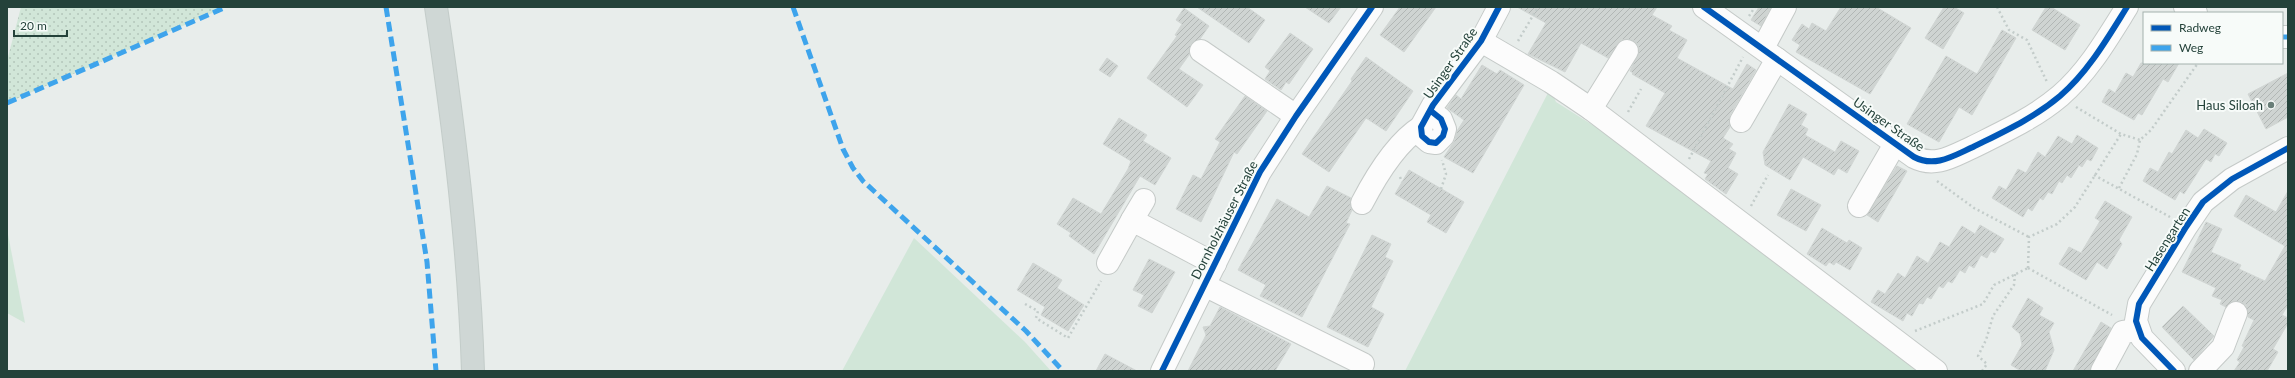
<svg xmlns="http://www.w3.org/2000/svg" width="2295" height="378" font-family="Lato,sans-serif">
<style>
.grass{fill:#d1e6d8}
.park{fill:url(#park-dots)}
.building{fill:url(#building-hatch);stroke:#d1d6d4}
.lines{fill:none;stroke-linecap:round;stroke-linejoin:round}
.minor-casing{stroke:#c5cac8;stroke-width:24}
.major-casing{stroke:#c3ccc9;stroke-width:24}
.path{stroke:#c3ccca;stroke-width:2.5;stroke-dasharray:2 3;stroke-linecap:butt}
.minor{stroke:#fcfcfc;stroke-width:22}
.major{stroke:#cfd7d5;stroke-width:22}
.quiet{stroke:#3ea4ec;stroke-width:5;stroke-dasharray:10 5;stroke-linecap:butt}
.cycleway-casing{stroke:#f7fbf9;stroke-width:8}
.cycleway{stroke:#0057b8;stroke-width:6}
.poi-dot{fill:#697e78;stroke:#f7fbf9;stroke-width:1.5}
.labels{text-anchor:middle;stroke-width:4;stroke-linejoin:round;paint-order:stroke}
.street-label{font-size:13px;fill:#24423a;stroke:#f7fbf9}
.poi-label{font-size:13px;fill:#24423a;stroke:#f7fbf9;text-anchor:end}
</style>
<defs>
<pattern id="park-dots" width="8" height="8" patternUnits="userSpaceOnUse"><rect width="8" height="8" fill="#d1e6d8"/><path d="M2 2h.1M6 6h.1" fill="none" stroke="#b3c6ba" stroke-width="1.8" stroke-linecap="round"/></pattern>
<pattern id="building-hatch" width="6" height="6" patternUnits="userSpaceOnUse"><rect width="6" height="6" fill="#cfd4d2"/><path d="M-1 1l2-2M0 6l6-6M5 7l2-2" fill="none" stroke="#b2b7b5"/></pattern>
</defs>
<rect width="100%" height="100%" fill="#e8edeb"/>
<g class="grass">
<polygon points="1550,89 1556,102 1610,136 1737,234 1924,371 1405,371"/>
<polygon points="7,229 25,323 7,313"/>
<polygon points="914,238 1025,342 1051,371 842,371"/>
</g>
<polygon class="park" points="21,7 226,7 7,103 7,61"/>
<g class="building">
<polygon points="1197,7 1247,7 1265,20 1249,43"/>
<polygon points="1305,7 1341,7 1329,23"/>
<polygon points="1400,7 1436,7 1404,52 1380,35"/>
<polygon points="1517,7 1657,7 1652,15 1672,26 1669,30 1687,40 1677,58 1733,89 1747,64 1756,70 1730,115 1730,127 1723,138 1733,144 1729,149 1736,153 1728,168 1738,174 1726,194 1705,179 1708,174 1704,173 1711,161 1646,126 1665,93 1632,74 1633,73 1630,71 1639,52 1638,45 1634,41 1628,39 1621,40 1608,58 1581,43 1565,72 1528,54 1546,23"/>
<polygon points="1759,7 1771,7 1761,26 1751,20"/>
<polygon points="1841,7 1876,7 1911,28 1870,94 1796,52 1800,45 1792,40 1802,24 1809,29 1812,23 1826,31"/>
<polygon points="1944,7 1954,7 1964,13 1943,49 1925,38"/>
<polygon points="2046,7 2051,7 2080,25 2065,50 2032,30"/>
<polygon points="1184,8 1209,26 1200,39 1191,44 1189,55 1179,69 1203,85 1187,107 1147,78 1177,36 1175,35 1182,24 1176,20"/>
<polygon points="2002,30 2016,38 1972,115 1959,107 1939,142 1907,124 1946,56 1977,74"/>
<polygon points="1290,33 1313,49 1289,84 1286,82 1281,90 1265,79 1270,71 1265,67"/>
<polygon points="1366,57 1413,91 1386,131 1366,118 1329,172 1302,154 1352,81 1351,79"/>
<polygon points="1107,58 1118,66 1110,77 1099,70"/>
<polygon points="2141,63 2179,63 2168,82 2163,79 2142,115 2138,113 2134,120 2102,102 2109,89 2115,93 2126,73 2133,77"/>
<polygon points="1482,65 1497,74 1500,70 1524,85 1473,173 1444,157 1455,140 1457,131 1464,120 1447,108 1456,95 1461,99"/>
<polygon points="2288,73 2288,117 2266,129 2248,94"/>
<polygon points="1245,96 1267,111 1237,154 1234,152 1201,222 1176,209 1193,175 1201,179 1220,142 1215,139"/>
<polygon points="1789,104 1807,114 1801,125 1808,129 1805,135 1835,152 1841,141 1859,151 1847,173 1838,168 1834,175 1803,157 1790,180 1765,165 1763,152"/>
<polygon points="1119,118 1147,135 1143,141 1171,158 1155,185 1140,176 1094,254 1069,236 1071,233 1057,224 1073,198 1101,214 1128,169 1131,161 1103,144"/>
<polygon points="2204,129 2227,143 2219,156 2215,154 2211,162 2206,159 2184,194 2180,191 2175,200 2143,181 2150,168 2158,172 2169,152 2172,154 2186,130 2198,138"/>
<polygon points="2077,135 2098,148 2091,161 2087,159 2082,167 2079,165 2071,178 2067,175 2062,183 2059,181 2052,194 2048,192 2043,200 2040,198 2032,211 2028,208 2023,217 1992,198 1999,186 2006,190 2018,169 2026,173 2038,152 2045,157 2058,136 2072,144"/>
<polygon points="1897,166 1907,171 1878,222 1867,215"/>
<polygon points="1409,170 1464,202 1446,233 1427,222 1431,215 1395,194"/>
<polygon points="1327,186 1351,198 1350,204 1352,210 1346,223 1350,224 1302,317 1260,296 1266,285 1238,270 1277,199 1309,217"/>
<polygon points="1791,189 1821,205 1806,231 1777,215"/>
<polygon points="2288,191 2288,305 2282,315 2288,318 2288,323 2273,349 2278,352 2267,371 2234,371 2240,362 2237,360 2244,347 2242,346 2254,320 2248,317 2246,305 2241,302 2234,301 2226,307 2220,304 2222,300 2212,296 2216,288 2182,272 2206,222 2222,229 2211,252 2241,265 2239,269 2265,281 2285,246 2234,216 2246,195 2276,212"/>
<polygon points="2105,201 2132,217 2119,240 2122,244 2107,269 2097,262 2086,280 2059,264 2069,247 2081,253 2100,221 2095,218"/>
<polygon points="1980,225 2004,239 1995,253 1991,251 1987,258 1981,255 1974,268 1969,265 1965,273 1960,270 1952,283 1948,281 1943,288 1939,286 1931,299 1927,297 1923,304 1919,303 1912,316 1907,313 1903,321 1871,302 1878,290 1885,294 1898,273 1905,278 1917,256 1928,263 1940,242 1949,247 1962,226 1975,234"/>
<polygon points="1822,228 1847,243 1849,240 1862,248 1850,270 1836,262 1834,265 1829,262 1826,266 1807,254"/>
<polygon points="1372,235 1391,244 1385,257 1393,261 1371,307 1384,314 1368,347 1327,327"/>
<polygon points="1149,259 1175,272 1152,313 1138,306 1144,295 1133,290"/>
<polygon points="1033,263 1062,280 1057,288 1084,305 1068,331 1041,315 1045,307 1017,290"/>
<polygon points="2028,298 2043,308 2039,315 2054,323 2049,332 2054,350 2045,371 2021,371 2011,365 2022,345 2020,334 2012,327"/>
<polygon points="2183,306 2214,336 2194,360 2162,327"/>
<polygon points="1220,307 1291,344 1275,371 1188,371 1206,335 1203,327 1210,326"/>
<polygon points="2101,322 2111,328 2090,371 2073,371"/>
<polygon points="1105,354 1137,371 1096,371"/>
</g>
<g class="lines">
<defs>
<g id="minor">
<path d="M1704 7 1914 157C1935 168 1953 156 1973 147 2003 132 2034 118 2060 96 2088 72 2107 39 2127 7"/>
<polyline points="2185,7 2196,13"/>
<polyline points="2282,37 2288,37"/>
<polyline points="1481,41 1551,82 1591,109 1936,371"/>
<polyline points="1763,48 1785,7"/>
<polyline points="1201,51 1296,116"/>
<polyline points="1591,109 1627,51"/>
<polyline points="1431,111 1441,119 1445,129 1443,136 1436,143 1429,142 1422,136 1421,127 1433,105 1481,41 1499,7"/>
<polyline points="1741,121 1777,59"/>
<path d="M1362 203C1375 178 1397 142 1421 127"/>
<polyline points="1859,206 1895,144"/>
<polyline points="1132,220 1144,200"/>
<polyline points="1108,263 1132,220 1215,264"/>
<polyline points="1204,285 1363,364"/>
<polyline points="1162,371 1260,172 1296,116 1372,7"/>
<polyline points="2102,371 2123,332 2138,330"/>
<polyline points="2174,371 2142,338 2136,321 2139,304 2186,227 2203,202 2232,179 2288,148"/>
<polyline points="2200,371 2223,347 2236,313"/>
</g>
<path id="major" d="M436 7C454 128 469 249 473 371"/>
</defs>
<use href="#minor" class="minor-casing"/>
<use href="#major" class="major-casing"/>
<g class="path">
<polyline points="1997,7 2009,30 2027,40 2047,82"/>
<polyline points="1749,16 1755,7"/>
<polyline points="1518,41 1538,7"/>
<polyline points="2076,107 2121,134 2140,140"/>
<polyline points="1628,112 1641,89"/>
<polyline points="1689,159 1743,57"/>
<polyline points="2094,175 2170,217"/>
<polyline points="1400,177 1402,182"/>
<polyline points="1937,181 1974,208 2029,237"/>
<polyline points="2119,188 2137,154 2140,140 2151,130 2198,63"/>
<polyline points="1441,189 1446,174 1442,160"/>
<polyline points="1751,206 1768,175"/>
<polyline points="2028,268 2029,237 2057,224 2075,207 2121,134"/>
<polyline points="2028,268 2112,315"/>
<polyline points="1025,304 1038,311 1036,318 1068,338 1101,281"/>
<polyline points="1915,331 1983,304 1994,285 2028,268"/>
<polyline points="1982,371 1987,364 1978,356 1986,340 1993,316 2014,285 2015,274"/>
</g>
<use href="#minor" class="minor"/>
<use href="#major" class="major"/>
<g class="quiet">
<polyline points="386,7 427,262 436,371"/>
<polyline points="793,7 843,149 853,168 863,181 1026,331 1063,371"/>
<polyline points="2282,37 2288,37"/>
<polyline points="7,103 226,7"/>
</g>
<defs>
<g id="cycleway">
<path d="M1704 7 1914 157C1935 168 1953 156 1973 147 2003 132 2034 118 2060 96 2088 72 2107 39 2127 7"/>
<polyline points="1431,111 1441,119 1445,129 1443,136 1436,143 1429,142 1422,136 1421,127 1433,105 1481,41 1499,7"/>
<polyline points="1162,371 1260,172 1296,116 1372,7"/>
<polyline points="2174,371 2142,338 2136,321 2139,304 2186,227 2203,202 2232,179 2288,148"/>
</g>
</defs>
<use href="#cycleway" class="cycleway-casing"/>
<use href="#cycleway" class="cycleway"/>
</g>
<circle class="poi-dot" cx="2271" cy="105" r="4"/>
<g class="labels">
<g class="street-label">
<text transform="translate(1450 63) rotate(-55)" y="5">Usinger Straße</text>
<text transform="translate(1889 124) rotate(35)" y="5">Usinger Straße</text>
<text transform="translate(1224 220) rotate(-63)" y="5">Dornholzhäuser Straße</text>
<text transform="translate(2167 239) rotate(-58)" y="5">Hasengarten</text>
</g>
<g class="poi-label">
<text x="2263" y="110">Haus Siloah</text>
</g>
</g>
<rect width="2295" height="378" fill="none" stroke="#24423a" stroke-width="16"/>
<rect x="2143" y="12" width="140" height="52" fill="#f7fbf9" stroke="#a3b1ad"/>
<rect x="2151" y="25" width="20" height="6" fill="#0057b8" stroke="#a3b1ad"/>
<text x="2179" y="32" font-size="12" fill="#24423a">Radweg</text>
<rect x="2151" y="45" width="20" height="6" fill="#3ea4ec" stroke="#a3b1ad"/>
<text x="2179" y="52" font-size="12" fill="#24423a">Weg</text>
<path d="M14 30v6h53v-6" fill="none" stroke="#24423a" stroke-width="2"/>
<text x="20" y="30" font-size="12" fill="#24423a" stroke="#f7fbf9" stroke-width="3" paint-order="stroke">20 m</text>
</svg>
